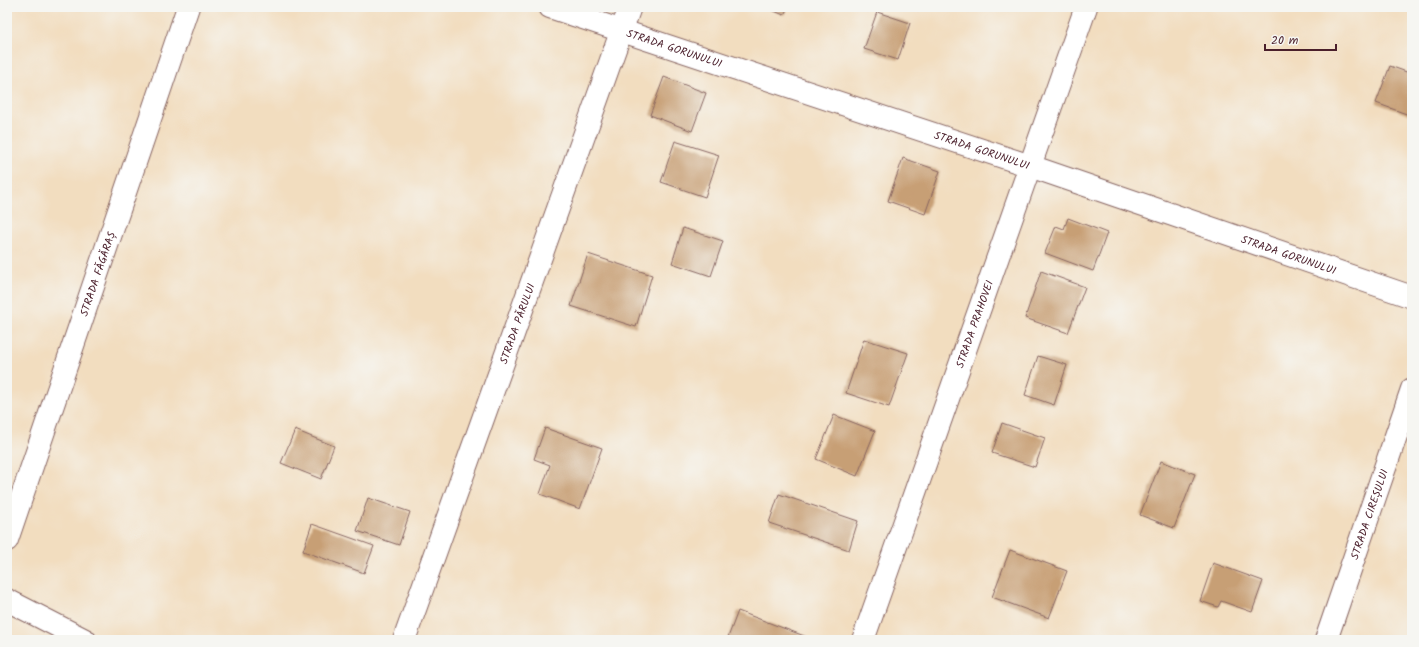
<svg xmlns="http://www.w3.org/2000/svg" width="1419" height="647" font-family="Kalam,sans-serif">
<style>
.building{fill:#c79f74}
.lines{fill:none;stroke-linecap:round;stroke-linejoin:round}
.minor-casing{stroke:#85625f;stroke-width:24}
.tertiary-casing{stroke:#85625f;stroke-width:24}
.minor{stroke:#fff;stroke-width:22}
.tertiary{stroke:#fff;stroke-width:22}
.labels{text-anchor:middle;stroke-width:3;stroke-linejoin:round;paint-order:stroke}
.street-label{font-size:11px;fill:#4a1f2b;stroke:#f6f6f2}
</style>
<rect width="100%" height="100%" fill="#f6f6f2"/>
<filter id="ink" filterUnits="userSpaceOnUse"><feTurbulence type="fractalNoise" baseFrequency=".025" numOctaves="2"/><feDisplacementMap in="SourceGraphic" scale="8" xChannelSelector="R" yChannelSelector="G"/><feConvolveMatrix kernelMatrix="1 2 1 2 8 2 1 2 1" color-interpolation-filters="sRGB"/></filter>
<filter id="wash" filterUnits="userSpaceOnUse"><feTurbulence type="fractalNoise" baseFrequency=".012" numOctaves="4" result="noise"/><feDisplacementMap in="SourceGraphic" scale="16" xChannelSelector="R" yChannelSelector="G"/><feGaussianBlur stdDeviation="0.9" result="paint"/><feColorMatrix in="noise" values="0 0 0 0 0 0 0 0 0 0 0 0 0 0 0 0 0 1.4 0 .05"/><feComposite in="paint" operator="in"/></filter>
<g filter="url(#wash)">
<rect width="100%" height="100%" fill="#f2ddbf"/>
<g id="blocks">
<g class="building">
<polygon points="764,7 788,7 784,15"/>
<polygon points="877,12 910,23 898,60 864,49"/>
<polygon points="1390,66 1412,74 1412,116 1376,103"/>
<polygon points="664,77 706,93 692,131 650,115"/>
<polygon points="675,141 719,155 705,197 661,182"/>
<polygon points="903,158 940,171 925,214 888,201"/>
<polygon points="1068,218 1107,233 1093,271 1045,253 1056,226 1064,229"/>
<polygon points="683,228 723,241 711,276 672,263"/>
<polygon points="588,254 652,275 636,327 571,306"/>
<polygon points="1041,271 1085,287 1068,333 1025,318"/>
<polygon points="864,339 908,353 889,407 846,393"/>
<polygon points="1038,356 1067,365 1054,405 1025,395"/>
<polygon points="834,415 875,431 857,476 816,459"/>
<polygon points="1002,423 1045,438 1035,467 992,453"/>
<polygon points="545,428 602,448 580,509 540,494 550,465 534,459"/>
<polygon points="295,430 334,446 321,479 281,463"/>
<polygon points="1161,461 1195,474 1174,528 1140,515"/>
<polygon points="779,494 858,521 849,550 769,523"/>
<polygon points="368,498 410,512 399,545 357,531"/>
<polygon points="312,524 374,546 364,573 303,551"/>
<polygon points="1010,550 1067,571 1049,618 992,597"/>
<polygon points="1213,563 1263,581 1252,612 1221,601 1218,607 1200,601"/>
<polygon points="738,611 815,640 727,640"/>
</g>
</g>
</g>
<g filter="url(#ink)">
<use href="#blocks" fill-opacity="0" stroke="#85625f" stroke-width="1"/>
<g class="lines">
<defs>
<g id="minor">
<path id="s1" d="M550 7 1030 166 1412 297"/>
<path id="s2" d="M7 540 188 7"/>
<path id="s3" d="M404 640 630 7"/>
<path id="s4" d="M863 640 1086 7"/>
<path id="s5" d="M1326 640 1412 389"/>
</g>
<polyline id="tertiary" points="7,600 85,640"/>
</defs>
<use href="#minor" class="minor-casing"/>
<use href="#tertiary" class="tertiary-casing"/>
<use href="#minor" class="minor"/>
<use href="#tertiary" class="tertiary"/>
</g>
</g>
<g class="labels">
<g class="street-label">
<text dy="4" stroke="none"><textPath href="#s1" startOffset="131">STRADA GORUNULUI</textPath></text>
<text dy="4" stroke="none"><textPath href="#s1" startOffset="455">STRADA GORUNULUI</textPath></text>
<text dy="4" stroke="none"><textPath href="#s1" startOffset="779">STRADA GORUNULUI</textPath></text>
<text dy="4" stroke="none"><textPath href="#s2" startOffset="281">STRADA FĂGĂRAȘ</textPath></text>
<text dy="4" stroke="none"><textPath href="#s3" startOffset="336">STRADA PĂRULUI</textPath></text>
<text dy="4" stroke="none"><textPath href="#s4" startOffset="335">STRADA PRAHOVEI</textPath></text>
<text dy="4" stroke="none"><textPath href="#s5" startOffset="133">STRADA CIREȘULUI</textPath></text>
</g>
</g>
<rect width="1419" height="647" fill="none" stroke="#f6f6f2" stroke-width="24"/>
<path d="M1265 44v6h71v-6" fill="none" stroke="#4a1f2b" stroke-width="2"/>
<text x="1271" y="44" font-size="12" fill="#4a1f2b" stroke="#f6f6f2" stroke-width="3" paint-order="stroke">20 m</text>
</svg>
